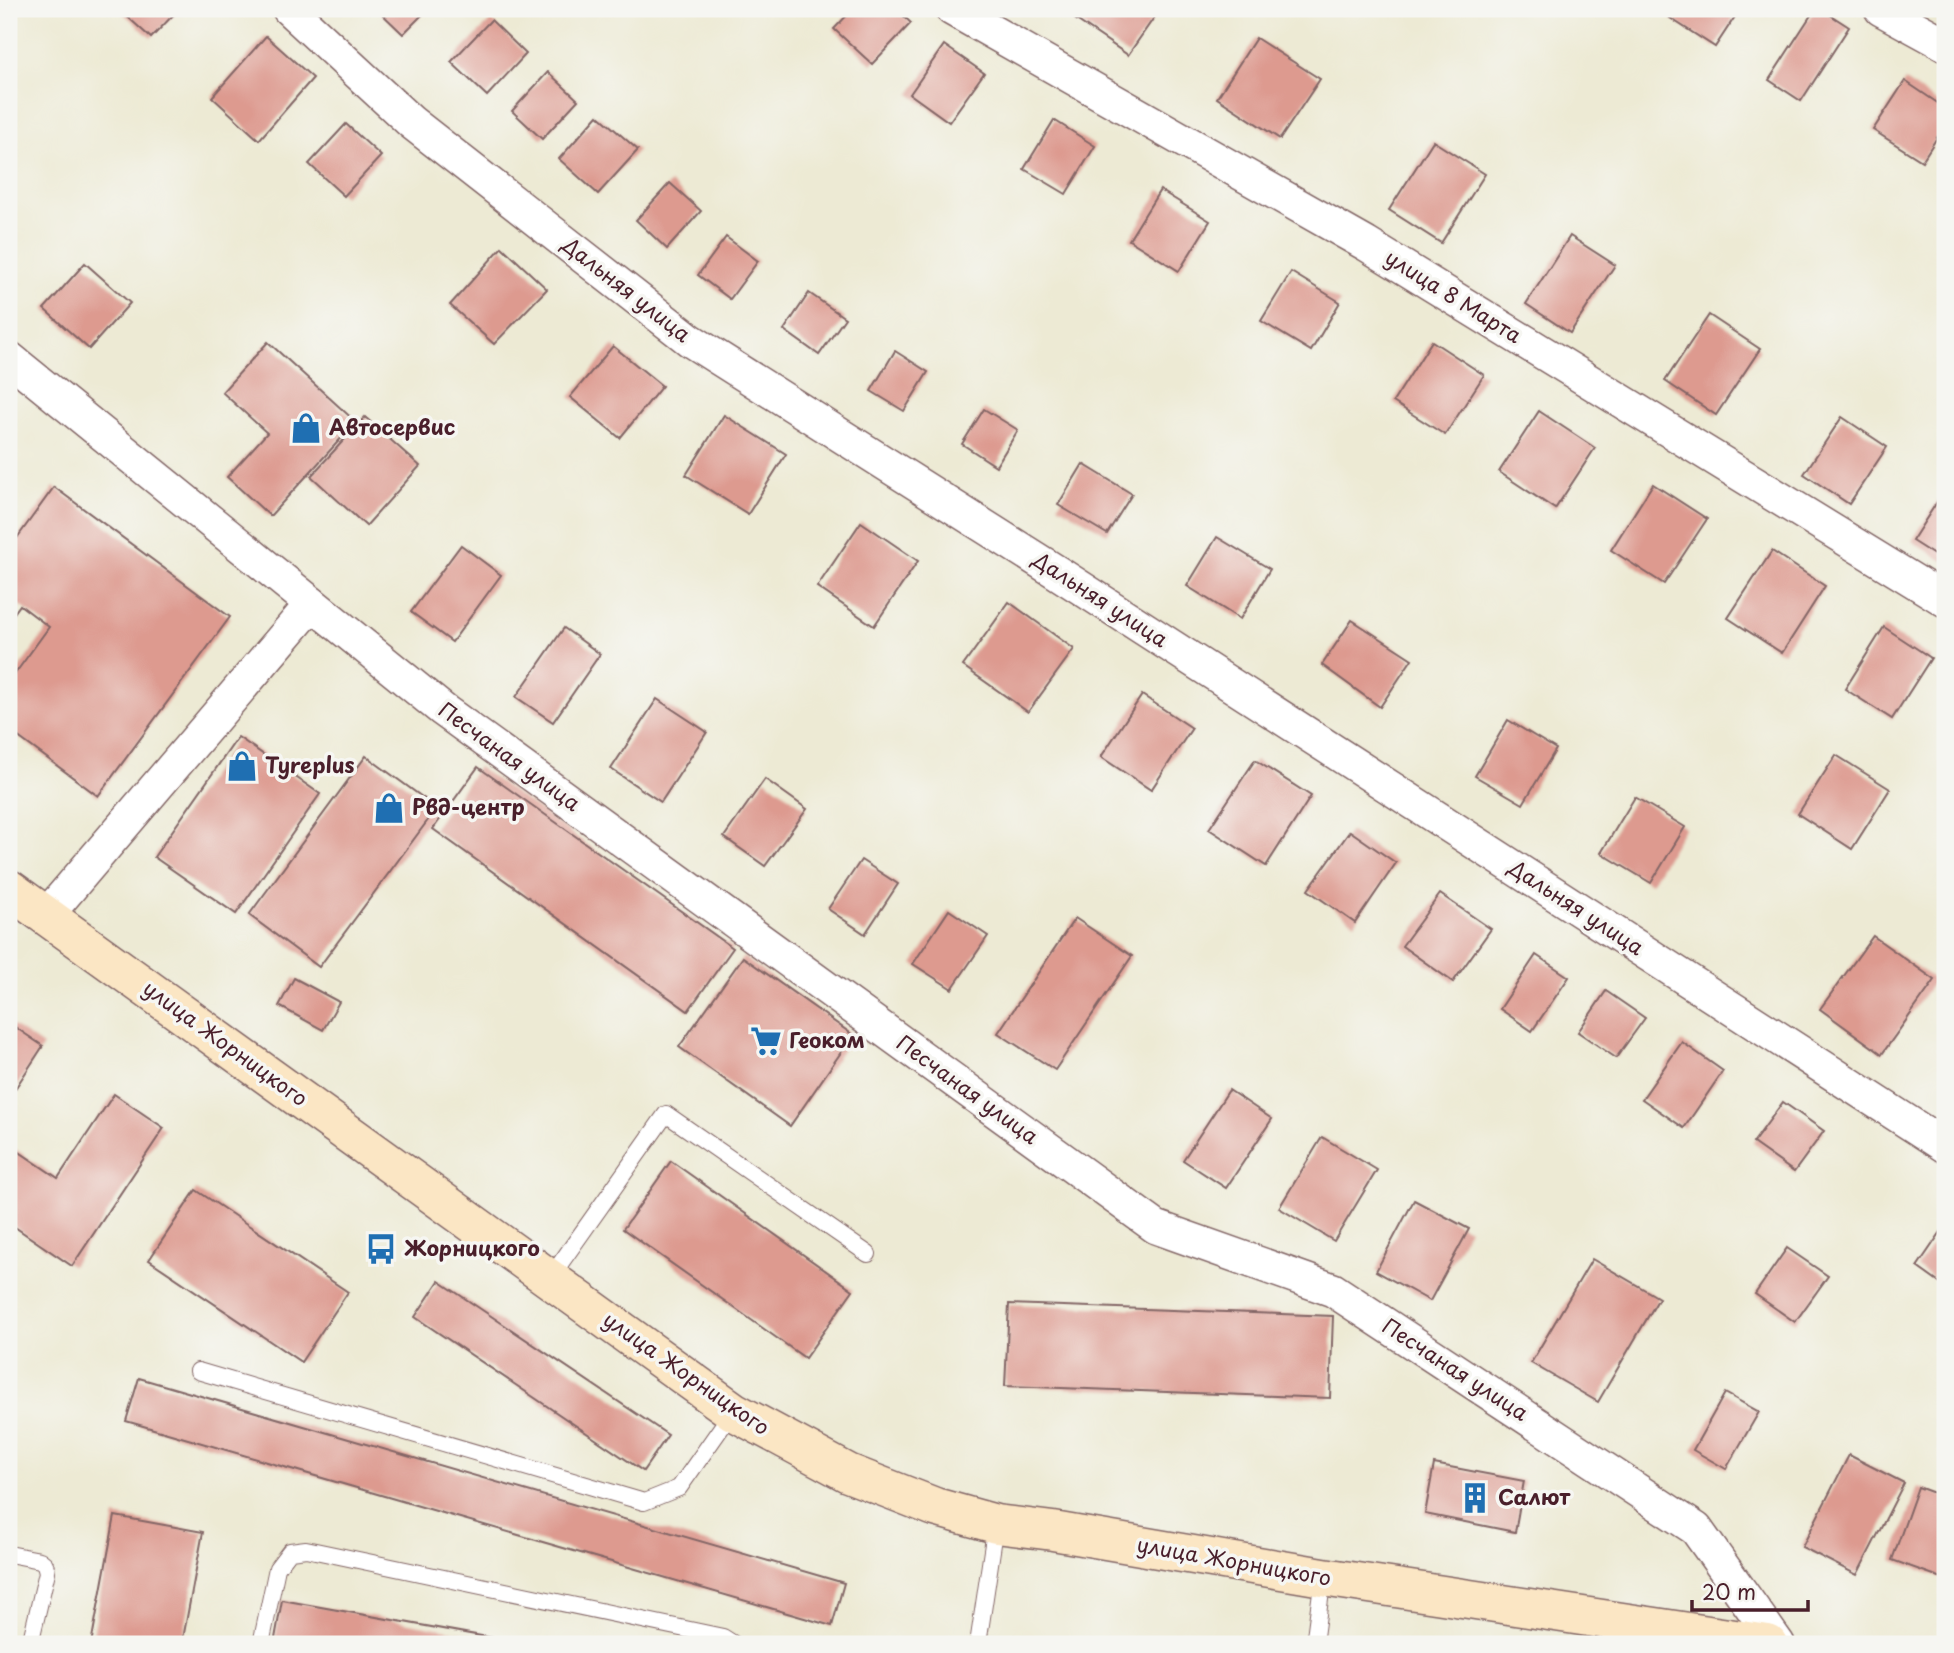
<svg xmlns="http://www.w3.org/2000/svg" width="1954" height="1653" font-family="'Playpen Sans',sans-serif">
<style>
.building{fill:#dd9a8f}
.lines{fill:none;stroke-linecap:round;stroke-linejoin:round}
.lane-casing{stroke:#836666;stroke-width:18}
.street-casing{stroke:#836666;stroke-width:36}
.secondary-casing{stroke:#836666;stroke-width:41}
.lane{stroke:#fff;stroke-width:16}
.street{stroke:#fff;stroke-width:33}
.secondary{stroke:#fbe6c4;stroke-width:38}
.labels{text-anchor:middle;stroke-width:7;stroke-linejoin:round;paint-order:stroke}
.street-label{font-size:21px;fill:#4a1f2b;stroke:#f6f6f2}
.poi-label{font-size:21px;font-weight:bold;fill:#4a1f2b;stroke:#f6f6f2;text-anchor:start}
</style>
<rect width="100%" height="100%" fill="#f6f6f2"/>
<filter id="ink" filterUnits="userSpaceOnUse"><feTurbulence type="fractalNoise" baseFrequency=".0143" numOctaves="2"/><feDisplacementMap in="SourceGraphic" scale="14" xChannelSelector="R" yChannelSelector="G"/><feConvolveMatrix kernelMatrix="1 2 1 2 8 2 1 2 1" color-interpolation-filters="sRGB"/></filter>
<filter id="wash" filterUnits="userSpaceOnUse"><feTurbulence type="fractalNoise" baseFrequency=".00686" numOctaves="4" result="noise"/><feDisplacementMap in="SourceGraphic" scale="28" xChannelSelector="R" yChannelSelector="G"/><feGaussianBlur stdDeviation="1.57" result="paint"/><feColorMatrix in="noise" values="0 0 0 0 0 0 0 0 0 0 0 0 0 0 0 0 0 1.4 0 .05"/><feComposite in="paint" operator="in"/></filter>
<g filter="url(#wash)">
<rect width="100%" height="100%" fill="#edead4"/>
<g id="blocks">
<g class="building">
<polygon points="119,9 179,9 151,38"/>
<polygon points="377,9 428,9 403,34"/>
<polygon points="853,9 896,9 911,23 872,64 834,29"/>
<polygon points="1082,9 1160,9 1128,55 1075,19"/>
<polygon points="1676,9 1740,9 1715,47 1670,18"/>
<polygon points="1815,9 1821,9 1849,27 1801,101 1769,80"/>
<polygon points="491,20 526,54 487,96 451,62"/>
<polygon points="266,36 313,78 259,140 212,97"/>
<polygon points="1256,38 1320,79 1280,139 1217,98"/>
<polygon points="944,45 984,73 949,122 910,94"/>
<polygon points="548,72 578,100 542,139 512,111"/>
<polygon points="1905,81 1945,108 1945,125 1922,161 1873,130"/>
<polygon points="598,115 638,150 598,194 559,159"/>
<polygon points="1054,120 1095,146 1066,194 1024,169"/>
<polygon points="346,124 381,156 344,196 309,164"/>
<polygon points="1433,141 1485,174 1441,243 1389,210"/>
<polygon points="670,183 701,211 667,249 636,220"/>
<polygon points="1160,190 1210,221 1179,271 1129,240"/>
<polygon points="1570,236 1615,265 1570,333 1526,304"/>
<polygon points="726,237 758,261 730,299 698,275"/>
<polygon points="502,247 547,289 494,344 450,305"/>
<polygon points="85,263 130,303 89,349 44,309"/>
<polygon points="1291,272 1340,302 1311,351 1261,321"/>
<polygon points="809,293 845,318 819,355 784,330"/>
<polygon points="1709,315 1760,349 1716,415 1665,381"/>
<polygon points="1432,341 1484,375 1445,435 1393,402"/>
<polygon points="268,342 356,422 270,516 227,477 267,433 222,392"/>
<polygon points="613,346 662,386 620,438 570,397"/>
<polygon points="895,351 928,372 904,411 871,391"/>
<polygon points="984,409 1018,430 996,466 962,444"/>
<polygon points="1539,411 1595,448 1555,509 1499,472"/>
<polygon points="724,415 786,454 748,514 686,475"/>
<polygon points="365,417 420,466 366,526 311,476"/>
<polygon points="1842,417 1887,447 1849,504 1804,474"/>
<polygon points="1083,464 1132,494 1107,534 1058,505"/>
<polygon points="1653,484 1707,519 1664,584 1611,550"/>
<polygon points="54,487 230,617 98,796 9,730 9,682 49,627 20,605 9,620 9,549"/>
<polygon points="1944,491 1945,492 1945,562 1912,541"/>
<polygon points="861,522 918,561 874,626 817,587"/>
<polygon points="1217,537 1270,569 1240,619 1187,586"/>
<polygon points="461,545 501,575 452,642 411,612"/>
<polygon points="1772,551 1825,586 1782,653 1728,618"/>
<polygon points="1009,602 1074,649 1028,712 963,666"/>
<polygon points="1352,620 1412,659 1380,707 1322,665"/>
<polygon points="1884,627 1931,658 1892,719 1845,689"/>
<polygon points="564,628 600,654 553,722 516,697"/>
<polygon points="1142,695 1192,728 1151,790 1101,757"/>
<polygon points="657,699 707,732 661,802 611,769"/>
<polygon points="1508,720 1556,749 1523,804 1475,776"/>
<polygon points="238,737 320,794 236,914 154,857"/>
<polygon points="1836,755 1890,789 1852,849 1798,814"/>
<polygon points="366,756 437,808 319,967 249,915"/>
<polygon points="1255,760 1311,796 1266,866 1209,829"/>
<polygon points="478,767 733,948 688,1011 433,829"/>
<polygon points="765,779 807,809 765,866 724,837"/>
<polygon points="1635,797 1685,827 1651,883 1601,853"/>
<polygon points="1350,831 1396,863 1355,923 1308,890"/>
<polygon points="861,860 898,884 865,934 828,909"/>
<polygon points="1440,894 1491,929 1453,982 1402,946"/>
<polygon points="949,910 988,936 952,989 913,964"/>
<polygon points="1075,918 1132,956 1055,1070 998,1033"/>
<polygon points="1873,936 1935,980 1882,1054 1820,1009"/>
<polygon points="1536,955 1569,977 1532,1031 1500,1009"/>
<polygon points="743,957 853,1035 790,1126 679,1047"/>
<polygon points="294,978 339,1002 323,1030 279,1006"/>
<polygon points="1606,991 1645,1018 1616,1058 1578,1032"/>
<polygon points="9,1023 43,1046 9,1098"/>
<polygon points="1682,1042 1723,1071 1684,1128 1642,1099"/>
<polygon points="1229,1090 1272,1119 1226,1188 1183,1160"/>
<polygon points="114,1094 164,1128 72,1266 9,1223 9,1145 58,1178"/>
<polygon points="1783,1102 1824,1131 1794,1172 1753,1143"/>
<polygon points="1322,1137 1377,1170 1334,1241 1279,1208"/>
<polygon points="671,1161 853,1290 805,1358 623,1229"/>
<polygon points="196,1190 348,1292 301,1362 149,1260"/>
<polygon points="1414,1200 1469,1229 1430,1301 1376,1271"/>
<polygon points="1945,1226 1945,1287 1917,1267"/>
<polygon points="1787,1248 1828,1276 1795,1322 1755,1294"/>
<polygon points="1592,1259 1659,1298 1598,1402 1531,1363"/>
<polygon points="439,1281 668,1435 643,1471 415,1317"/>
<polygon points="1009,1304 1333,1316 1330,1398 1005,1386"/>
<polygon points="9,1306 13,1307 10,1324 9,1324"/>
<polygon points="139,1378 844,1583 832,1626 126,1421"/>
<polygon points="1725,1393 1759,1412 1726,1469 1693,1450"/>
<polygon points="1849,1455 1904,1483 1857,1575 1802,1547"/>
<polygon points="1434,1464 1524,1481 1515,1532 1425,1514"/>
<polygon points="1918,1487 1945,1497 1945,1579 1892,1560"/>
<polygon points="115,1516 203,1532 182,1644 91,1644"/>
<polygon points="282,1600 520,1643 520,1644 274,1644"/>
</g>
</g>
</g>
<g filter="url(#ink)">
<use href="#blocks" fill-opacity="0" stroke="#836666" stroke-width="2"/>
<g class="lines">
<defs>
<g id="lane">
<polyline points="550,1278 666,1114 868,1254"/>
<polyline points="198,1371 644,1502 679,1488 733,1411"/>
<polyline points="9,1554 40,1560 45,1564 47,1572 30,1644"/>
<polyline points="261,1644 277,1568 290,1551 306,1549 723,1637 734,1644"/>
<polyline points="978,1644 996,1524"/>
<polyline points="1314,1644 1323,1577"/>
</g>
<g id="street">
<polyline points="289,9 411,122 690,340 1058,573 1945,1146"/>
<polyline points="952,9 1366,244 1945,600"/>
<polyline points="1881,9 1945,44"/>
<polyline points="9,358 443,710 1156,1227 1333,1290 1696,1529 1778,1644"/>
<polyline points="46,916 312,604"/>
</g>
<polyline id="secondary" points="9,889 733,1411 848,1473 935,1507 996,1524 1053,1531 1323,1577 1768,1644"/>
</defs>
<use href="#lane" class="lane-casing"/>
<use href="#street" class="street-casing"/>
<use href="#secondary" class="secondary-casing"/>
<use href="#lane" class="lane"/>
<use href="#street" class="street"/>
<use href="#secondary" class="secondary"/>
</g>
</g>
<defs>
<symbol id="shop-bare" viewBox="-9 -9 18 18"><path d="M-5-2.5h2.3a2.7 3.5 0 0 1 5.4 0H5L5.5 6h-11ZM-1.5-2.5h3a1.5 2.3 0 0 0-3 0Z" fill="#1f6fb2" stroke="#f6f6f2" stroke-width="2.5" paint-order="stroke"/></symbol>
<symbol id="supermarket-bare" viewBox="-9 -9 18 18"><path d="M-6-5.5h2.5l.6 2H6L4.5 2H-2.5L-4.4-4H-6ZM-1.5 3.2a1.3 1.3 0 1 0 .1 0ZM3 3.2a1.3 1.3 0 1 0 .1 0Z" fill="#1f6fb2" stroke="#f6f6f2" stroke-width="2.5" paint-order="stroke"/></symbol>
<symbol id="bus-bare" viewBox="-9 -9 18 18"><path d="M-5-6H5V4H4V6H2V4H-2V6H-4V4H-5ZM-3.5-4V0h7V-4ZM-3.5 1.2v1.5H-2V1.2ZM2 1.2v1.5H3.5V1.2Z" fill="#1f6fb2" stroke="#f6f6f2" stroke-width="2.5" paint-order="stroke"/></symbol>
<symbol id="building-bare" viewBox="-9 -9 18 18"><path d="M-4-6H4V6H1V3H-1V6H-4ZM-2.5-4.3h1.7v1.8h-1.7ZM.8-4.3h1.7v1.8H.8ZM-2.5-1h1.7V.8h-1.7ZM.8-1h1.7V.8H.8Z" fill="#1f6fb2" stroke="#f6f6f2" stroke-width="2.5" paint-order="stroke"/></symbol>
</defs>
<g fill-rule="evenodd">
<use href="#shop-bare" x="284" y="406" width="44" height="44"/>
<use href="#shop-bare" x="220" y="744" width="44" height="44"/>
<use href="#shop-bare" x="367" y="786" width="44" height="44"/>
<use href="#supermarket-bare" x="744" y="1019" width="44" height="44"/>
<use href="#bus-bare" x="359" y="1227" width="44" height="44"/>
<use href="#building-bare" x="1453" y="1476" width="44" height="44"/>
</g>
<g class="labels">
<g class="street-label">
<text transform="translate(626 290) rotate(38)" y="7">Дальняя улица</text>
<text transform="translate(1453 297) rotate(32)" y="7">улица 8 Марта</text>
<text transform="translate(1100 600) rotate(33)" y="7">Дальняя улица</text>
<text transform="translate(509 757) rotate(36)" y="7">Песчаная улица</text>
<text transform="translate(1576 908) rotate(33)" y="7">Дальняя улица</text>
<text transform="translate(225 1044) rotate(36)" y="7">улица Жорницкого</text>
<text transform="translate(967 1090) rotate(36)" y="7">Песчаная улица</text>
<text transform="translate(1455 1370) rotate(33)" y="7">Песчаная улица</text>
<text transform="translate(686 1374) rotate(35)" y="7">улица Жорницкого</text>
<text transform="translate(1234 1562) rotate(10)" y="7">улица Жорницкого</text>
</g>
<g class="poi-label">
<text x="329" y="435">Автосервис</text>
<text x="265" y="773">Tyreplus</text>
<text x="412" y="815">Рвд-центр</text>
<text x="789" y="1048">Геоком</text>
<text x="404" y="1256">Жорницкого</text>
<text x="1498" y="1505">Салют</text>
</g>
</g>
<rect width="1954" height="1653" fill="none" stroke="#f6f6f2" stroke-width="35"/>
<path d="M1692 1600v10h116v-10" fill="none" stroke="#4a1f2b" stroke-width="3.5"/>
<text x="1702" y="1600" font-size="21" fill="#4a1f2b" stroke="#f6f6f2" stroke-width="5" paint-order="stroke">20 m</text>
</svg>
